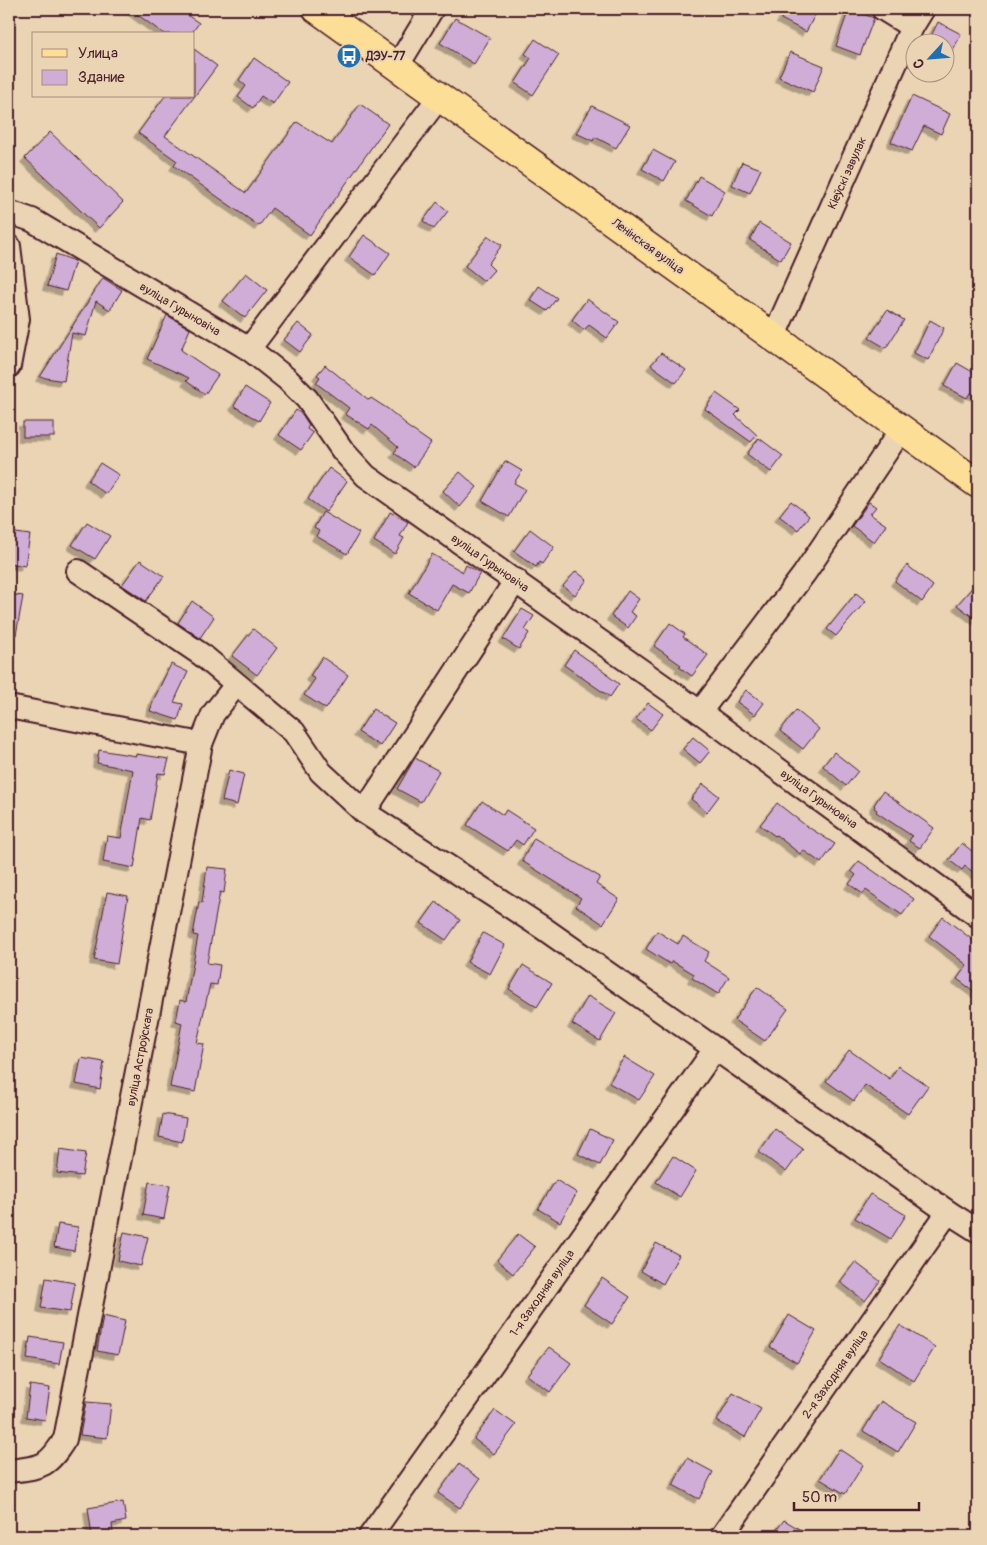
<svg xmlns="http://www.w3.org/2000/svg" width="987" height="1545" font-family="Pangolin,sans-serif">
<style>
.building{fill:#d0add7;stroke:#4a1f2b;filter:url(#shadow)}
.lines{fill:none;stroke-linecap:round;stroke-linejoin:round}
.minor-casing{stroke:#4a1f2b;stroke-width:26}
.major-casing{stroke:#4a1f2b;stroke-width:31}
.minor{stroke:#ead4b3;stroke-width:22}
.major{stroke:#fcde96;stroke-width:28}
.labels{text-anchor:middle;stroke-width:4;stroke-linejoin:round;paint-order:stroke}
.poi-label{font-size:12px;font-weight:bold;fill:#4a1f2b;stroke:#ead4b3;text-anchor:start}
.street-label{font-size:12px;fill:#4a1f2b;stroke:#ead4b3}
</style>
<defs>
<filter id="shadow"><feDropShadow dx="-4.5" dy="4.5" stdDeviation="0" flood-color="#0004"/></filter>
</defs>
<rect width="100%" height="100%" fill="#ead4b3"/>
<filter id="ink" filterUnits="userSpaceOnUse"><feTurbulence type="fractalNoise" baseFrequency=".02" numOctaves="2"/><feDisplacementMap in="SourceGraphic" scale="10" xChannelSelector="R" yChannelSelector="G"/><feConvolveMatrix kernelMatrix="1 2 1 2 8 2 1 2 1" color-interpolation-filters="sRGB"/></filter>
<g filter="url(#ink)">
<g class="building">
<polygon points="130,9 178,9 199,23 191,34 164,34"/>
<polygon points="786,9 818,9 806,32 781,19"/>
<polygon points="849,9 874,18 860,55 836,46"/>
<polygon points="455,18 490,38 474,64 440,43"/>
<polygon points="938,22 961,34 944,68 944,42 928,42"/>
<polygon points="535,39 559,55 533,95 515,83 531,58 525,54"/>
<polygon points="194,49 217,66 165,136 246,193 297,122 332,144 360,104 388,124 310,235 272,208 259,226 174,166 177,161 138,133 165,96 194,96"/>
<polygon points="790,52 824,66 813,92 779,77"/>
<polygon points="254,58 288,82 273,104 261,96 253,108 238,97 246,86 239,80"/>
<polygon points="912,96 950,114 941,134 924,126 912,151 891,142"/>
<polygon points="592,106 630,125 616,148 595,137 593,141 576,133"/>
<polygon points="50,132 123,202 99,228 25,158"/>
<polygon points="653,150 675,162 664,181 642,169"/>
<polygon points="742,162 761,169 750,193 732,185"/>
<polygon points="699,176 725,191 712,216 686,201"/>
<polygon points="437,202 448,211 434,229 423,221"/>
<polygon points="759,223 791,242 781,260 750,240"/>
<polygon points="364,235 390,253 375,275 349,257"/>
<polygon points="488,236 502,245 488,264 494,270 484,281 465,266"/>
<polygon points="56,254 75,261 66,291 47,286"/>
<polygon points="246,273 267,290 245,318 223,301"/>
<polygon points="103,278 122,290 110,310 96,301 86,336 72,333 64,381 40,377"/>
<polygon points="539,286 557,298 547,311 530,300"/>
<polygon points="587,299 619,322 607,338 589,325 584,330 572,320"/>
<polygon points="887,310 904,320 886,348 869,338"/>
<polygon points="167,315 190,329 181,350 218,375 205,394 186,381 189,378 147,359"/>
<polygon points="930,320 944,328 928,360 914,353"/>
<polygon points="298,323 313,335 300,352 284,340"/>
<polygon points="661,353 686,370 676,383 651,365"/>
<polygon points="957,363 978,375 978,397 970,393 967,398 944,386"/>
<polygon points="325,365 369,400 371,398 388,409 406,424 405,425 431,443 414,467 394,453 398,447 372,425 369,429 345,414 349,408 316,383 320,377 317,375"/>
<polygon points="245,387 270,403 259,421 234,406"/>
<polygon points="716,393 740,410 735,415 757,435 751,442 705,409"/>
<polygon points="296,410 302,414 309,425 307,429 313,433 301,450 279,435"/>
<rect x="23" y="422" width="31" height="15"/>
<polygon points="759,438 783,456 771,472 747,454"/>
<polygon points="505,461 522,471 514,483 525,489 509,517 482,501"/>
<polygon points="100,463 119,475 106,494 88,481"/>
<polygon points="329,468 347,481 326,512 308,499"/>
<polygon points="460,472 477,487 460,507 443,491"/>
<polygon points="791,501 809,516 798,530 779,516"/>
<polygon points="869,502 876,507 870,514 886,525 874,542 852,526"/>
<polygon points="323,512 359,533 347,554 316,536 319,531 314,528"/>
<polygon points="390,512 408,522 400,536 404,538 395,554 374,541"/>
<polygon points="87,522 110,536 95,559 72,545"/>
<polygon points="530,529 554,547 542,564 539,562 536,567 514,551"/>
<polygon points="9,532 30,535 25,566 9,563"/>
<polygon points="432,554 463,572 466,565 480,573 469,593 452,584 437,610 409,593"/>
<polygon points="140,560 164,576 146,601 122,585"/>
<polygon points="907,565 933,586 922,602 895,581"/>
<polygon points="576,571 587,580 575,595 563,586"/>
<polygon points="978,581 978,621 957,605"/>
<polygon points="628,591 639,599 630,612 636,616 628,628 611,616"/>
<polygon points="856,593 866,601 836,636 827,629"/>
<polygon points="9,594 23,596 16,635 9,635"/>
<polygon points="192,601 214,617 200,638 178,623"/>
<polygon points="522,609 534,616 525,630 529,633 519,649 503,639"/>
<polygon points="670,623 685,634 683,637 708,655 692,676 679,667 681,665 654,646"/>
<polygon points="253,629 277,648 257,675 232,656"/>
<polygon points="574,650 608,674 607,675 619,684 610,697 564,665"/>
<polygon points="322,657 348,675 326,709 304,695 315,679 310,676"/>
<polygon points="171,664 188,672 174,702 183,704 178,720 150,711 154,699"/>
<polygon points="746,690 764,703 755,715 737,702"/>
<polygon points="648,703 663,714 651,730 636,719"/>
<polygon points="373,709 395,723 380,746 358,732"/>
<polygon points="796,710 819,729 803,749 780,731"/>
<polygon points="693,737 710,751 700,763 683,749"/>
<polygon points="99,750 136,756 136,754 169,759 165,774 158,773 150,820 142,818 134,868 103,862 107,836 121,838 133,770 97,763"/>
<polygon points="834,752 858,771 846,786 823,766"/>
<polygon points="415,758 439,771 421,802 397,789"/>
<polygon points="229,770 244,774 237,805 222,801"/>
<polygon points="703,784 719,796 707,812 691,799"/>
<polygon points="883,791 934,828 920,848 909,841 912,836 876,812 877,810 874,808 875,806 874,805"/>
<polygon points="482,801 503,815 506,810 534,828 523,845 516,840 508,851 467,825"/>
<polygon points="777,803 805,825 835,844 821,863 803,850 800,854 776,835 775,836 760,825"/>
<polygon points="534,838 600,877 596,884 619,899 603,924 576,906 581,898 522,861"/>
<polygon points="962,843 978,856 978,876 965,866 962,870 949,860"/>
<polygon points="859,861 914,899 902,915 866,890 863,894 849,884 856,875 851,871"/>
<polygon points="207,867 227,869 224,893 220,892 207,963 220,965 217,985 210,984 197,1043 204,1044 195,1092 170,1087 182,1023 176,1021 180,1000 186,1002 198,936 193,935 199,902 202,903"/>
<polygon points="107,892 128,896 117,964 94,960"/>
<polygon points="436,902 460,920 446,940 421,923"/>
<polygon points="943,917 978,944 978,994 957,979 967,965 929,936"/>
<polygon points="657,931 678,944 683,936 709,952 704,961 729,977 718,994 692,978 694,974 672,961 670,964 646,949"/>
<polygon points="483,933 505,945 490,974 467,962"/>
<polygon points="523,965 552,983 537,1007 509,989"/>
<polygon points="757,987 788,1009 765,1041 734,1020"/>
<polygon points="588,996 616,1013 600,1041 572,1024"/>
<polygon points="849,1050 890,1079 898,1066 928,1086 908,1114 865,1085 854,1101 826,1081"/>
<polygon points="624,1057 655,1076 639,1100 609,1083"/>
<polygon points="81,1058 104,1062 100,1089 76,1084"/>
<polygon points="163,1114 186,1118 182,1142 159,1137"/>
<polygon points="590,1129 613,1140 600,1165 578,1154"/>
<polygon points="775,1129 803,1149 786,1172 759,1152"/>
<polygon points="60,1149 86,1153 82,1176 57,1173"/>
<polygon points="673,1156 696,1171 680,1197 656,1182"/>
<polygon points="556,1180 577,1193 560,1222 538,1209"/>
<polygon points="149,1182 170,1185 164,1219 143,1215"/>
<polygon points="870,1194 906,1215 891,1239 855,1218"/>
<polygon points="58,1224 78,1227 74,1251 54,1247"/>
<polygon points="124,1232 148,1237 141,1266 118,1261"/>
<polygon points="518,1234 535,1247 513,1274 497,1260"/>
<polygon points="656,1243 679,1255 663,1284 641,1271"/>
<polygon points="855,1262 880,1281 865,1301 840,1282"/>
<polygon points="46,1278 75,1283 70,1312 41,1308"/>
<polygon points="602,1278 630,1297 612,1324 584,1305"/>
<polygon points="789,1315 816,1331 797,1363 770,1347"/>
<polygon points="103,1316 125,1321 118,1355 97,1351"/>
<polygon points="900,1325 935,1347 914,1381 879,1358"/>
<polygon points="30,1337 63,1342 59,1364 27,1359"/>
<polygon points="549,1347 571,1363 550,1392 527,1375"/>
<polygon points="30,1385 50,1388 45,1420 26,1417"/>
<polygon points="733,1393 761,1409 745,1437 717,1421"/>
<polygon points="881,1401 916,1422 898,1452 863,1431"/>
<polygon points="86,1402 111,1404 107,1438 80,1435"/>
<polygon points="495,1410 516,1425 494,1454 474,1439"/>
<polygon points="839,1449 863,1465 845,1494 820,1479"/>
<polygon points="687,1458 713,1472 699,1499 673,1485"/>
<polygon points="459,1464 480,1479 460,1508 438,1493"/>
<polygon points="123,1502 126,1521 112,1524 113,1533 92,1536 88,1508"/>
<polygon points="784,1520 811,1536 772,1536"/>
</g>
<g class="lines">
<defs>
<g id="minor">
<polyline points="883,9 912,27"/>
<polyline points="398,65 432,9"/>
<polyline points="9,212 32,220 249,349 287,379 307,399 343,451 366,476 700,712 978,916"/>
<polyline points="9,246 18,319 9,366"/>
<polyline points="773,338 912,27 923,9"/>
<polyline points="249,349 440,96"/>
<polyline points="78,571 202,655 294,732 321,772 364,812 543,928 948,1212 978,1231"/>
<polyline points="9,707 201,744"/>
<polyline points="700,712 804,574 901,430"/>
<polyline points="364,812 516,580"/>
<path d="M9 1471C42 1467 47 1468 65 1439L201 744 213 714 236 685"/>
<polyline points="370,1536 715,1049"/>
<polyline points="722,1536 948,1212"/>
</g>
<polyline id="major" points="317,9 978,484"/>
</defs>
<use href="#minor" class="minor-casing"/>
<use href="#major" class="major-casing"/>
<use href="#minor" class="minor"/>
<use href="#major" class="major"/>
</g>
</g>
<defs>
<symbol id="bus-disc" viewBox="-11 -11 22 22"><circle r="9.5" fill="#1f6fb2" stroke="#ead4b3"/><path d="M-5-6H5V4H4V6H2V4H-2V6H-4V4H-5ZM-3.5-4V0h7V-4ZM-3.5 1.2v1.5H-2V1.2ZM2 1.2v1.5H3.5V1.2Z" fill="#fff"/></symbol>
</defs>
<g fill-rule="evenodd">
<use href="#bus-disc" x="335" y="42" width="28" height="28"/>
</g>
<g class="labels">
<g class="poi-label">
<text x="366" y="60">ДЭУ-77</text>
</g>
<g class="street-label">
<text transform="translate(847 173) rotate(-66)" y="4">Кіеўскі завулак</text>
<text transform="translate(648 246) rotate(36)" y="4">Ленінская вуліца</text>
<text transform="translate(180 309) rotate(31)" y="4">вуліца Гурыновіча</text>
<text transform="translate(490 563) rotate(35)" y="4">вуліца Гурыновіча</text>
<text transform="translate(819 799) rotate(36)" y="4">вуліца Гурыновіча</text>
<text transform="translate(140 1057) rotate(-79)" y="4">вуліца Астроўскага</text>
<text transform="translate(542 1293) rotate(-55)" y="4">1-я Заходняя вуліца</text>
<text transform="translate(835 1374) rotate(-55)" y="4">2-я Заходняя вуліца</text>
</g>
</g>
<rect width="987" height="1545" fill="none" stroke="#ead4b3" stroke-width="30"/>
<rect x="15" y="15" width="957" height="1515" fill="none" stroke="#4a1f2b" stroke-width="2" filter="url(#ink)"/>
<rect x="32" y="32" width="162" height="65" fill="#ead4b3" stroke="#aa8c7d"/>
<rect x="42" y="49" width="25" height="8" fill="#fcde96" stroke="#aa8c7d"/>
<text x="78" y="58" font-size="15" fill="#4a1f2b">Улица</text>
<rect x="42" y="70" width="25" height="15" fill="#d0add7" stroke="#aa8c7d"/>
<text x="78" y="82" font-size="15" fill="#4a1f2b">Здание</text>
<g transform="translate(930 58) rotate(244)"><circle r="24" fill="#ead4b3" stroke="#aa8c7d"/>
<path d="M0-4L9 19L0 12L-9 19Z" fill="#1f6fb2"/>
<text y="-8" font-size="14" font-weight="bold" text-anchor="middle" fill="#4a1f2b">С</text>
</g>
<path d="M794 1502v8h125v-8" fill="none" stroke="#4a1f2b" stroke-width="2.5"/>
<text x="802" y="1502" font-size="15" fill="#4a1f2b" stroke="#ead4b3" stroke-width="4" paint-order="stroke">50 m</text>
</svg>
